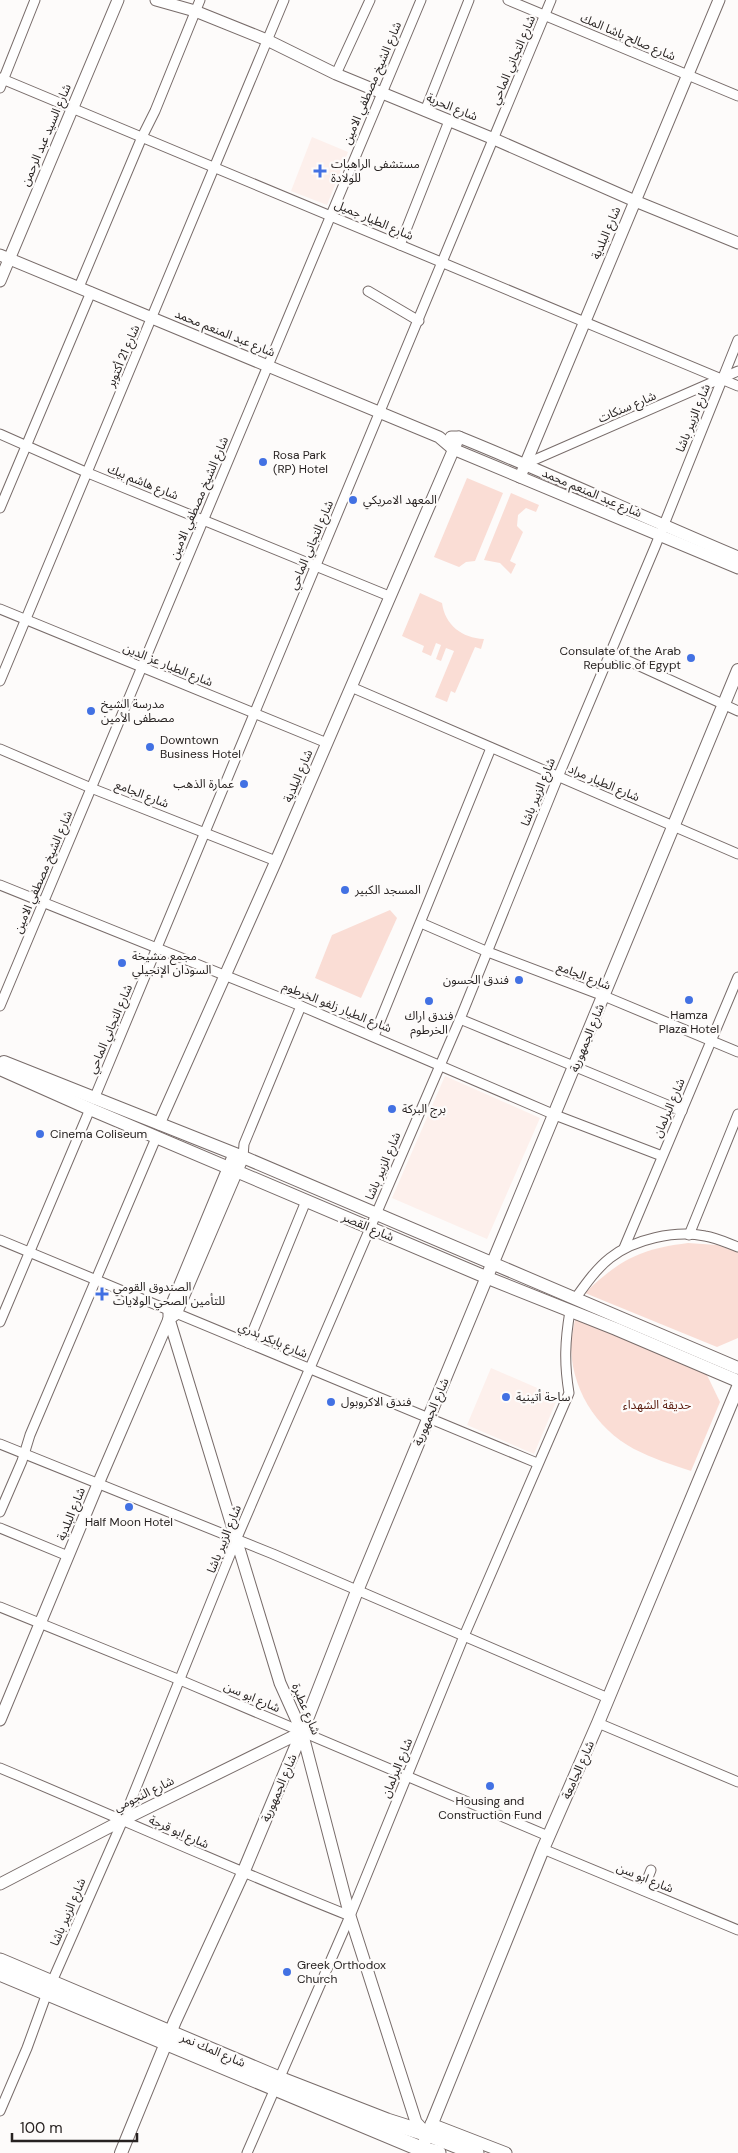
<svg xmlns="http://www.w3.org/2000/svg" width="738" height="2153" font-family="'DM Sans','Noto Sans Arabic',sans-serif">
<style>
.built{fill:#fdf0ec}
.green{fill:#faddd5}
.lines{fill:none;stroke-linecap:round;stroke-linejoin:round}
.minor-casing{stroke:#786c6a;stroke-width:11}
.tertiary-casing{stroke:#786c6a;stroke-width:13}
.secondary-casing{stroke:#786c6a;stroke-width:14}
.trunk-casing{stroke:#786c6a;stroke-width:17}
.minor{stroke:#fff;stroke-width:9}
.tertiary{stroke:#fff;stroke-width:11}
.secondary{stroke:#fff;stroke-width:12}
.trunk{stroke:#fff;stroke-width:15}
.poi-dot{fill:#4271e3;stroke:#fdfbfa;stroke-width:2}
.labels{text-anchor:middle;stroke-width:4.5;stroke-linejoin:round;paint-order:stroke}
.street-label{font-size:12px;fill:#272221;stroke:#fdfbfa}
.poi-label{font-size:12px;fill:#272221;stroke:#fdfbfa;text-anchor:start}
.park-label{font-size:12px;fill:#591a0c;stroke:#fdfbfa}
</style>
<rect width="100%" height="100%" fill="#fdfbfa"/>
<g class="built">
<polygon points="312,137 348,152 327,205 291,191"/>
<polygon points="445,1076 540,1118 487,1239 392,1198"/>
<polygon points="491,1368 558,1397 534,1454 467,1425"/>
</g>
<g class="green">
<polygon points="467,478 503,493 475,561 466,562 459,567 434,557"/>
<polygon points="511,493 539,505 536,512 526,508 518,515 517,526 523,532 510,561 516,564 511,574 500,563 484,560"/>
<path d="M420 593 442 603C445 625 462 638 484 639L481 649 475 647 455 693 451 691 447 702 435 697 454 651 446 648 441 661 436 659 441 645 436 643 431 656 422 652 424 646 402 636Z"/>
<polygon points="390,910 397,918 361,998 315,978 332,935"/>
<path d="M688 1243 717 1245 738 1252V1338L717 1347 585 1293C619 1260 640 1249 688 1243Z"/>
<path d="M576 1316 706 1373 720 1402 691 1471C672 1465 652 1458 634 1449 595 1428 570 1387 571 1342 572 1334 574 1324 576 1316Z"/>
</g>
<g class="lines">
<defs>
<g id="minor">
<polyline points="508,0 738,96"/>
<polyline points="336,74 370,0"/>
<polyline points="0,78 738,386"/>
<polyline points="0,88 35,0"/>
<polyline points="425,111 469,0"/>
<polyline points="400,245 449,121"/>
<polyline points="79,287 142,137 155,111 200,0"/>
<polyline points="368,291 419,321"/>
<polyline points="0,434 88,473 389,596"/>
<polyline points="525,464 738,371"/>
<polyline points="0,508 91,292"/>
<polyline points="0,609 327,743"/>
<polyline points="611,653 738,711"/>
<polyline points="0,681 284,0"/>
<polyline points="351,687 738,854"/>
<polyline points="0,749 91,788 276,861"/>
<polyline points="0,885 301,1006 555,1115 662,1156"/>
<polyline points="421,923 488,952 604,996 738,1052"/>
<polyline points="0,1006 421,0"/>
<polyline points="460,1019 682,1111"/>
<polyline points="374,1036 491,748"/>
<polyline points="94,1099 551,0"/>
<polyline points="243,1157 244,1144 301,1006"/>
<polyline points="689,1235 738,1114"/>
<polyline points="0,1240 537,1463"/>
<polyline points="624,1248 738,977"/>
<path d="M575 1299C585 1285 596 1269 610 1258 634 1239 675 1230 705 1236 717 1238 727 1243 738 1247"/>
<polyline points="0,1322 90,1109"/>
<polyline points="248,1343 306,1201"/>
<polyline points="0,1444 273,1554 608,1698"/>
<polyline points="0,1512 22,1461 30,1435 156,1138"/>
<polyline points="0,1528 68,1556"/>
<polyline points="0,1607 180,1680 548,1836"/>
<polyline points="598,1723 738,1782"/>
<path d="M0 1768C117 1817 232 1869 350 1916"/>
<polyline points="543,1849 738,1930"/>
<polyline points="643,1890 651,1870"/>
<polyline points="0,2111 27,2048 47,1993 123,1820 236,1540 460,1019 558,777 655,547 738,340"/>
<path d="M247 2153 350 1916 464 1636 569 1393C564 1363 565 1341 570 1311"/>
</g>
<g id="tertiary">
<polyline points="156,0 195,11 267,40 336,74 494,139 635,201 738,243"/>
<polyline points="0,255 439,437 453,449 738,568"/>
<polyline points="0,281 118,0"/>
<path d="M451 437H459C553 475 645 518 738 557"/>
<polyline points="520,477 719,0"/>
<polyline points="159,1124 276,861 459,437"/>
<polyline points="169,1319 280,1683 302,1732 350,1916 416,2122 426,2133"/>
<polyline points="169,1319 176,1314 243,1157"/>
<polyline points="0,1720 98,1484 169,1319 169,1311 234,1154"/>
<polyline points="0,1884 123,1820 302,1732"/>
<polyline points="431,2124 506,2153"/>
</g>
<g id="secondary">
<polyline points="4,1062 243,1157 738,1368"/>
<polyline points="0,1069 90,1109 488,1278 616,1329 738,1381"/>
<polyline points="121,2153 175,2021 243,1873 302,1732 357,1591 738,670"/>
<polyline points="420,2153 543,1849 598,1723 738,1387"/>
</g>
<g id="trunk">
<polyline points="0,1961 279,2079 387,2121 428,2134 476,2153"/>
<polyline points="0,1973 421,2149 438,2153"/>
</g>
</defs>
<use href="#minor" class="minor-casing"/>
<use href="#tertiary" class="tertiary-casing"/>
<use href="#secondary" class="secondary-casing"/>
<use href="#trunk" class="trunk-casing"/>
<use href="#minor" class="minor"/>
<use href="#tertiary" class="tertiary"/>
<use href="#secondary" class="secondary"/>
<use href="#trunk" class="trunk"/>
</g>
<g class="poi-dot">
<path d="M317.5 163.5h5v5h5v5h-5v5h-5v-5h-5v-5h5z"/>
<circle cx="263" cy="462" r="5"/>
<circle cx="353" cy="500" r="5"/>
<circle cx="691" cy="658" r="5"/>
<circle cx="91" cy="711" r="5"/>
<circle cx="150" cy="747" r="5"/>
<circle cx="244" cy="784" r="5"/>
<circle cx="345" cy="890" r="5"/>
<circle cx="122" cy="963" r="5"/>
<circle cx="519" cy="980" r="5"/>
<circle cx="689" cy="1000" r="5"/>
<circle cx="429" cy="1001" r="5"/>
<circle cx="392" cy="1109" r="5"/>
<circle cx="40" cy="1134" r="5"/>
<path d="M99.5 1286.5h5v5h5v5h-5v5h-5v-5h-5v-5h5z"/>
<circle cx="506" cy="1397" r="5"/>
<circle cx="331" cy="1402" r="5"/>
<circle cx="129" cy="1507" r="5"/>
<circle cx="490" cy="1786" r="5"/>
<circle cx="287" cy="1972" r="5"/>
</g>
<g class="labels">
<g class="street-label">
<text transform="translate(628 37) rotate(23)" y="4">شارع صالح باشا المك</text>
<text transform="translate(513 60) rotate(-67)" y="4">شارع التجاني الماحي</text>
<text transform="translate(372 83) rotate(-67)" y="4">شارع الشيخ مصطفي الامين</text>
<text transform="translate(452 107) rotate(22)" y="4">شارع الحرية</text>
<text transform="translate(46 135) rotate(-67)" y="4">شارع السيد عبد الرحمن</text>
<text transform="translate(374 220) rotate(23)" y="4">شارع الطيار جميل</text>
<text transform="translate(606 233) rotate(-67)" y="4">شارع البلدية</text>
<text transform="translate(225 333) rotate(22)" y="4">شارع عبد المنعم محمد</text>
<text transform="translate(123 356) rotate(-67)" y="4">شارع 21 أكتوبر</text>
<text transform="translate(627 407) rotate(-23)" y="4">شارع سنكات</text>
<text transform="translate(693 418) rotate(-68)" y="4">شارع الزبير باشا</text>
<text transform="translate(143 482) rotate(22)" y="4">شارع هاشم بيك</text>
<text transform="translate(592 493) rotate(23)" y="4">شارع عبد المنعم محمد</text>
<text transform="translate(199 498) rotate(-67)" y="4">شارع الشيخ مصطفي الامين</text>
<text transform="translate(311 545) rotate(-67)" y="4">شارع التجاني الماحي</text>
<text transform="translate(168 665) rotate(22)" y="4">شارع الطيار عز الدين</text>
<text transform="translate(298 776) rotate(-67)" y="4">شارع البلدية</text>
<text transform="translate(604 783) rotate(23)" y="4">شارع الطيار مراد</text>
<text transform="translate(538 792) rotate(-68)" y="4">شارع الزبير باشا</text>
<text transform="translate(142 794) rotate(21)" y="4">شارع الجامع</text>
<text transform="translate(43 872) rotate(-67)" y="4">شارع الشيخ مصطفي الامين</text>
<text transform="translate(584 976) rotate(21)" y="4">شارع الجامع</text>
<text transform="translate(337 1007) rotate(22)" y="4">شارع الطيار زلفو الخرطوم</text>
<text transform="translate(110 1029) rotate(-67)" y="4">شارع التجاني الماحي</text>
<text transform="translate(587 1038) rotate(-68)" y="4">شارع الجمهورية</text>
<text transform="translate(669 1108) rotate(-67)" y="4">شارع البرلمان</text>
<text transform="translate(383 1166) rotate(-67)" y="4">شارع الزبير باشا</text>
<text transform="translate(368 1227) rotate(23)" y="4">شارع القصر</text>
<text transform="translate(273 1340) rotate(23)" y="4">شارع بابكر بدري</text>
<text transform="translate(431 1412) rotate(-67)" y="4">شارع الجمهورية</text>
<text transform="translate(71 1514) rotate(-68)" y="4">شارع البلدية</text>
<text transform="translate(224 1539) rotate(-68)" y="4">شارع الزبير باشا</text>
<text transform="translate(252 1697) rotate(23)" y="4">شارع ابو سن</text>
<text transform="translate(306 1709) rotate(67)" y="4">شارع عطبرة</text>
<text transform="translate(397 1768) rotate(-68)" y="4">شارع البرلمان</text>
<text transform="translate(578 1770) rotate(-66)" y="4">شارع الجامعة</text>
<text transform="translate(279 1788) rotate(-67)" y="4">شارع الجمهورية</text>
<text transform="translate(144 1794) rotate(-26)" y="4">شارع النجومي</text>
<text transform="translate(179 1832) rotate(24)" y="4">شارع ابو قرجة</text>
<text transform="translate(645 1878) rotate(22)" y="4">شارع ابو سن</text>
<text transform="translate(68 1912) rotate(-67)" y="4">شارع الزبير باشا</text>
<text transform="translate(213 2050) rotate(23)" y="4">شارع المك نمر</text>
</g>
<g class="poi-label">
<text x="331" y="168">مستشفى الراهبات<tspan x="331" dy="14">للولادة</tspan></text>
<text x="273" y="459">Rosa Park<tspan x="273" dy="14">(RP) Hotel</tspan></text>
<text x="363" y="504">المعهد الامريكي</text>
<text x="681" y="655" text-anchor="end">Consulate of the Arab<tspan x="681" dy="14">Republic of Egypt</tspan></text>
<text x="101" y="708">مدرسة الشيخ<tspan x="101" dy="14">مصطفى الأمين</tspan></text>
<text x="160" y="744">Downtown<tspan x="160" dy="14">Business Hotel</tspan></text>
<text x="234" y="788" text-anchor="end">عمارة الذهب</text>
<text x="355" y="894">المسجد الكبير</text>
<text x="132" y="960">مجمع مشيخة<tspan x="132" dy="14">السودان الإنجيلي</tspan></text>
<text x="509" y="984" text-anchor="end">فندق الحسون</text>
<text x="689" y="1019" text-anchor="middle">Hamza<tspan x="689" dy="14">Plaza Hotel</tspan></text>
<text x="429" y="1020" text-anchor="middle">فندق اراك<tspan x="429" dy="14">الخرطوم</tspan></text>
<text x="402" y="1113">برج البركة</text>
<text x="50" y="1138">Cinema Coliseum</text>
<text x="113" y="1291">الصندوق القومي<tspan x="113" dy="14">للتأمين الصحي الولايات</tspan></text>
<text x="516" y="1401">ساحة أتينية</text>
<text x="341" y="1406">فندق الاكروبول</text>
<text x="129" y="1526" text-anchor="middle">Half Moon Hotel</text>
<text x="490" y="1805" text-anchor="middle">Housing and<tspan x="490" dy="14">Construction Fund</tspan></text>
<text x="297" y="1969">Greek Orthodox<tspan x="297" dy="14">Church</tspan></text>
</g>
<g class="park-label">
<text x="657" y="1409">حديقة الشهداء</text>
</g>
</g>
<path d="M12 2133v8h125v-8" fill="none" stroke="#272221" stroke-width="2.5"/>
<text x="20" y="2133" font-size="15" fill="#272221" stroke="#fdfbfa" stroke-width="4" paint-order="stroke">100 m</text>
</svg>
